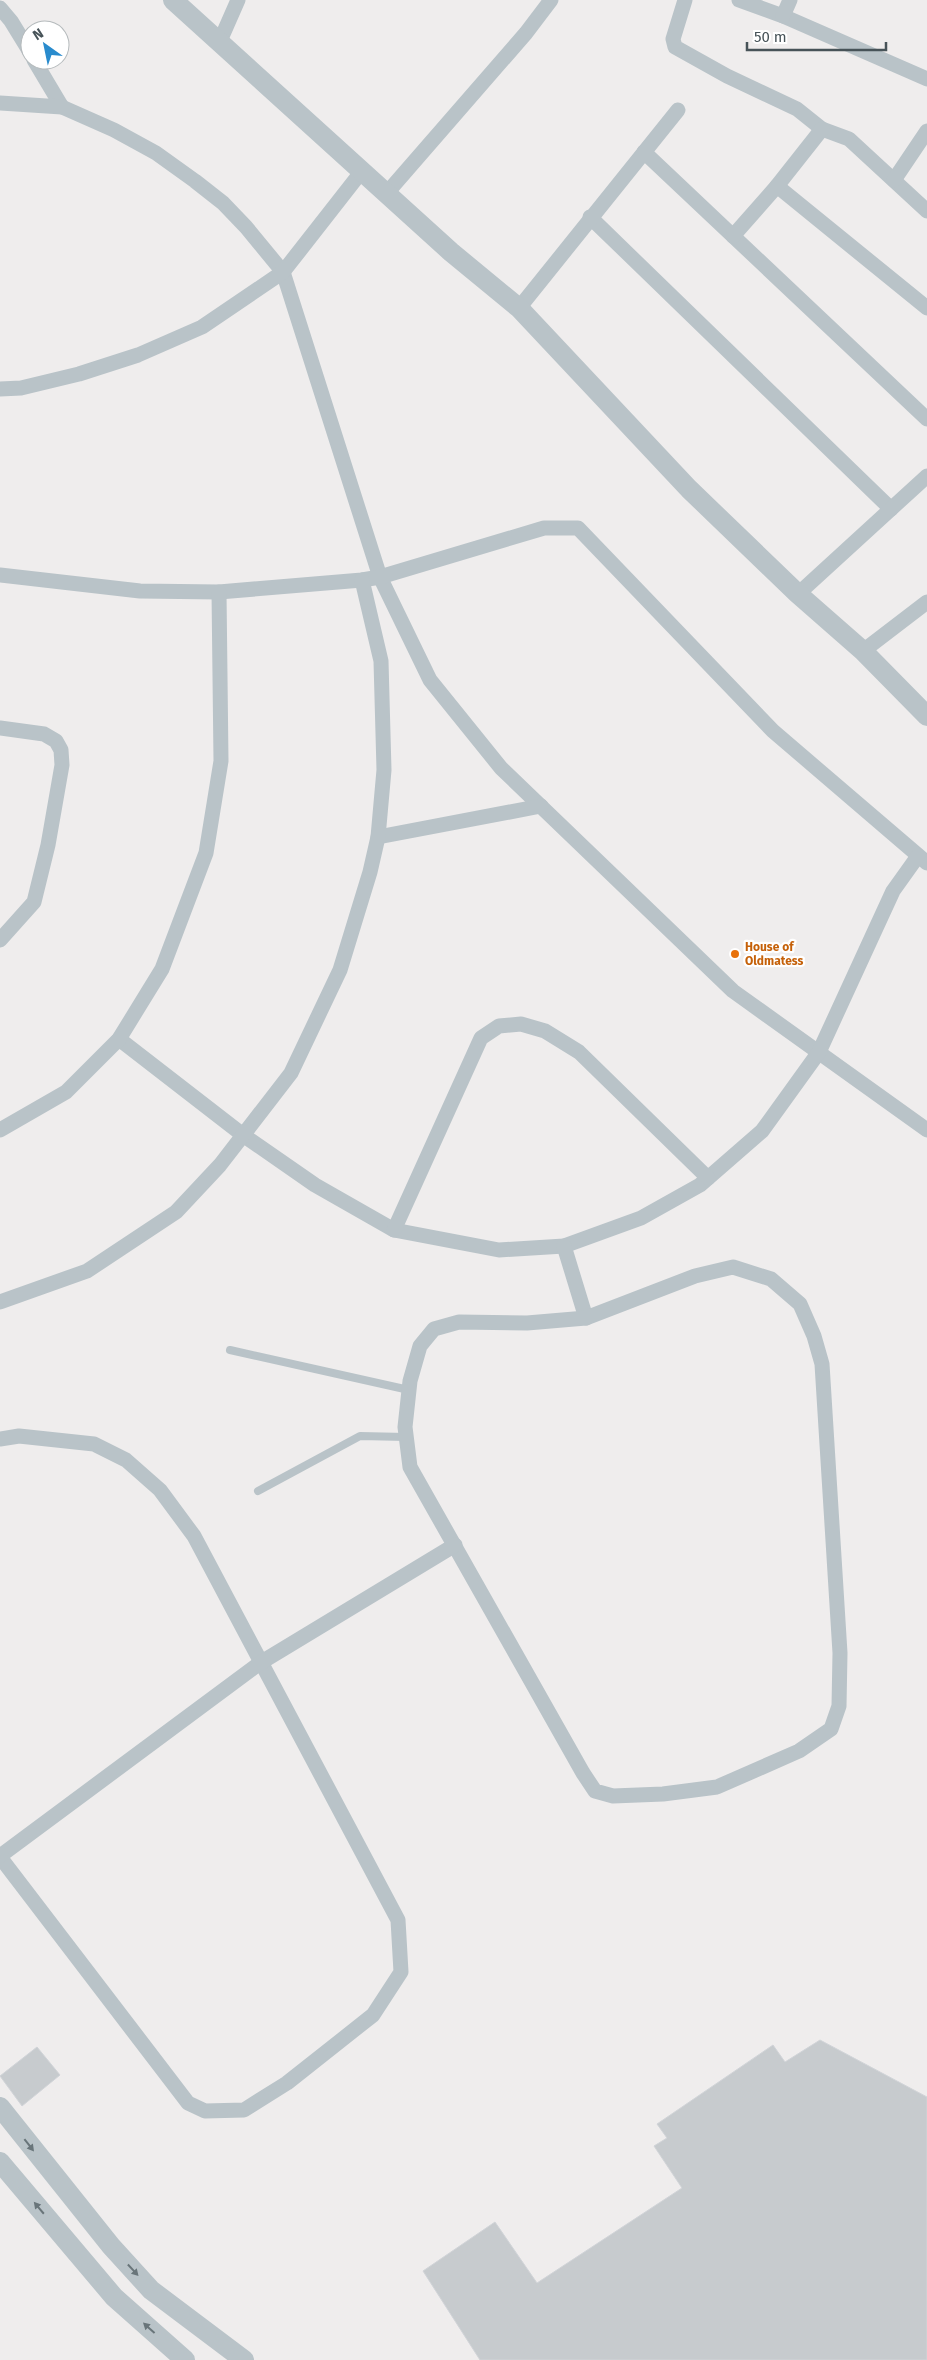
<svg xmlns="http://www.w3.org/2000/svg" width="927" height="2360" font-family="'Fira Sans',sans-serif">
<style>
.building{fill:#c7cbce;stroke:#d1d4d8}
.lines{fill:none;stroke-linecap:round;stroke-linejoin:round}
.service{stroke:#b9c3c8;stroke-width:8}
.minor{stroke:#b9c3c8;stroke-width:15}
.tertiary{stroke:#b9c3c8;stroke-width:20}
.oneway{fill:#69757a}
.food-dot{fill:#e8710a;stroke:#fff;stroke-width:2}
.labels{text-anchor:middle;stroke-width:4.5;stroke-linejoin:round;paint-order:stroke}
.food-label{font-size:12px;font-weight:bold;fill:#c56008;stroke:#fff;text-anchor:start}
</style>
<rect width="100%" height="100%" fill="#efeded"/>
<g class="building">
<polygon points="820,2040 927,2097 927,2360 480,2360 423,2271 495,2222 537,2283 682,2188 654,2146 667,2138 657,2124 773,2045 785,2062"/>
<polygon points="37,2047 60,2075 22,2106 0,2076"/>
</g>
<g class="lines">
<g class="service">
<polyline points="230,1350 409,1390"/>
<polyline points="258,1491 360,1436 406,1437"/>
</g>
<g class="minor">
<polyline points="685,0 673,39 675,47 727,76 797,109 822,129 849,139 927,211"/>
<polyline points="739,0 783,16 927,79"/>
<polyline points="0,8 11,21 30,52"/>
<polyline points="783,16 790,0"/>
<polyline points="220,41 238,0"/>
<polyline points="34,60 62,107"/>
<polyline points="0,103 62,107 114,130 156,153 195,181 223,203 246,227 283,272 380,577 430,680 501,768 733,991 927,1130"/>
<polyline points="644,152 927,419"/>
<polyline points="894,180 927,131"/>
<polyline points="777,186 927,308"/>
<polyline points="386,194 526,33 551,0"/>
<polyline points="590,217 891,509"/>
<polyline points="733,236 777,186 822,129"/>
<polyline points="519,308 678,110"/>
<polyline points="0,389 21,388 79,374 138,355 202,327 283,272 362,171"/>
<polyline points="0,575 140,591 219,592 362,580 380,577 544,528 578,528 773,731 927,863"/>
<polyline points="798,594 927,476"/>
<polyline points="863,651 927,602"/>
<polyline points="0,728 44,734 56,741 61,750 62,765 48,845 34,902 0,940"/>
<polyline points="378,837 541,806"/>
<polyline points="119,1039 243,1135 315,1185 394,1230 499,1250 564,1246 641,1218 700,1185 762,1131 819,1052 893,891 918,856"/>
<polyline points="0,1130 66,1092 119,1039 162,969 206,853 221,761 219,592"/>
<polyline points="394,1230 481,1038 499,1026 521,1024 545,1031 579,1052 708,1178"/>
<polyline points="564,1246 586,1318"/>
<polygon points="733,1267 771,1279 800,1304 814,1336 822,1364 840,1653 839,1706 831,1729 799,1751 717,1787 663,1794 613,1796 595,1791 583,1773 410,1467 405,1427 410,1381 420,1346 434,1329 459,1322 527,1323 586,1318 695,1276"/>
<polyline points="0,1302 87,1271 176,1212 220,1165 291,1073 340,970 370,872 378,837 384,770 381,661 362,580"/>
<polyline points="0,1439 19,1436 94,1444 126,1460 160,1490 194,1536 398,1920 401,1972 373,2015 287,2083 244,2110 205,2111 188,2103 0,1857"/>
<polyline points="0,1856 260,1663 455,1545"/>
</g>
<g class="tertiary">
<polyline points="173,0 451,252 519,308 689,489 798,594 863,651 927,716"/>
<polyline points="0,2107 111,2246 151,2290 244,2360"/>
<polyline points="0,2162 114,2297 185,2360"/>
</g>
</g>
<defs><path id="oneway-solid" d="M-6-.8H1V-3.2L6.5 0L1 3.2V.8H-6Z" transform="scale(1.25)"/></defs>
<g class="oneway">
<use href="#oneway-solid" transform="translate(29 2145) rotate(52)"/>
<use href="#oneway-solid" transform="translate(39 2208) rotate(-130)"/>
<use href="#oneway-solid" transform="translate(133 2270) rotate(47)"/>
<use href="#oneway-solid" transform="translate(149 2328) rotate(-138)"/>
</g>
<circle class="food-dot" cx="735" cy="954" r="5"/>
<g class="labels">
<g class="food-label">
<text x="745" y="951">House of<tspan x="745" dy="14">Oldmatess</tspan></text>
</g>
</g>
<g transform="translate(45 45) rotate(327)"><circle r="24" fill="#ffffff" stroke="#b5babc"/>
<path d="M0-4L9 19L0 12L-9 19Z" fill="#298bcd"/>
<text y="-8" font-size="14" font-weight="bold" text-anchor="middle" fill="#475358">N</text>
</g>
<path d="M747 42v8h139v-8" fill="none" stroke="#475358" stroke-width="2.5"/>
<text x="754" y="42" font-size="15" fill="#475358" stroke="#ffffff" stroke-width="4" paint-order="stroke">50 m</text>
</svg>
